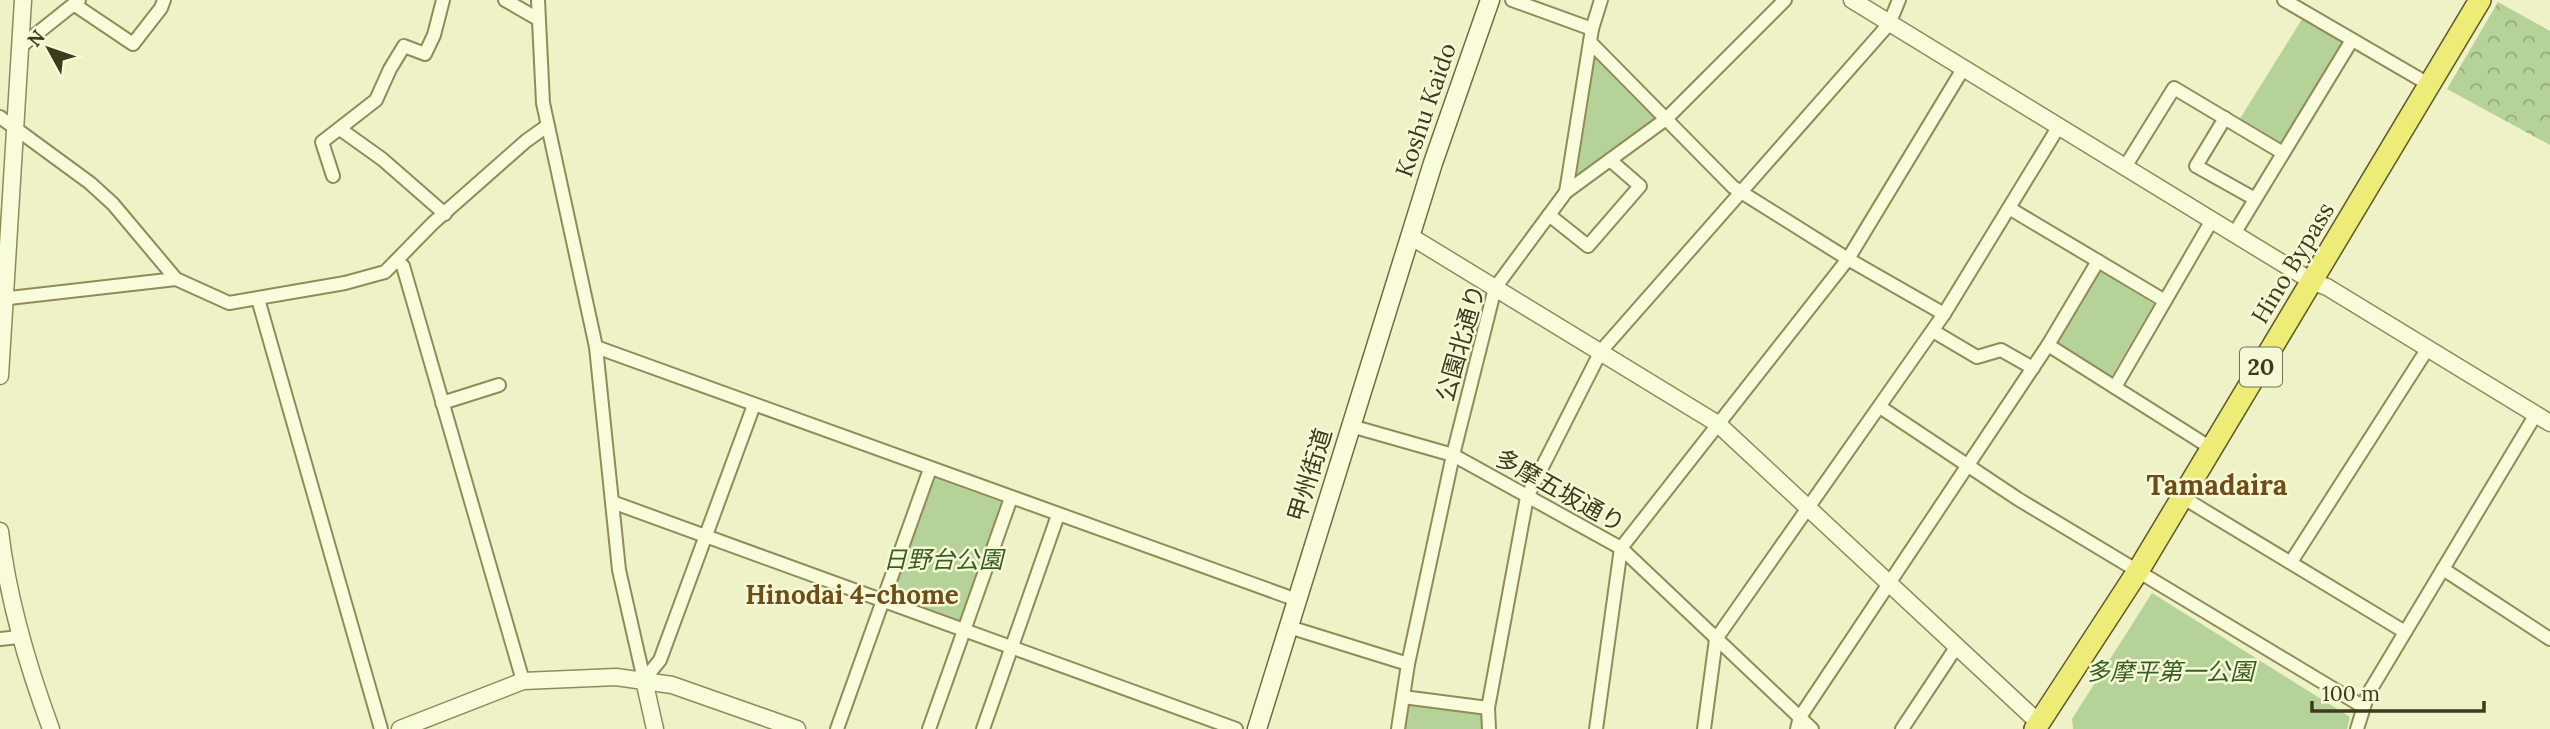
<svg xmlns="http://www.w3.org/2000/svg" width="2550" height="729" font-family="Lora,'Noto Sans JP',serif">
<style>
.forest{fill:url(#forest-crowns)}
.green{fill:#b5d298}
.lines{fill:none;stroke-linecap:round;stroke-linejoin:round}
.minor-casing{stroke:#908b59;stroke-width:16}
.tertiary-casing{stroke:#908b59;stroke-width:19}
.secondary-casing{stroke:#716c3c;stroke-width:21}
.trunk-casing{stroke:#5d562e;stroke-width:24}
.minor{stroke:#f9fcda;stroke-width:12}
.tertiary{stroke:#f9fcda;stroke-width:16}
.secondary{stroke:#f9fcda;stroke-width:18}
.trunk{stroke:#ecec76;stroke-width:21}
.labels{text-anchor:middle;stroke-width:5;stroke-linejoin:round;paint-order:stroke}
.shield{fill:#f5f9d6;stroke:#757355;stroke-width:2}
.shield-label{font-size:23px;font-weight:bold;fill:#3e3a1e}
.street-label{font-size:24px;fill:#3e3a1e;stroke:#f5f9d6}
.park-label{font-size:24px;font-style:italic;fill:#385d23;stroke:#f5f9d6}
.neighbourhood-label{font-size:26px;font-weight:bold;fill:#6f4d1a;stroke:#f5f9d6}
.quarter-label{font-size:28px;font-weight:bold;fill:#6f4d1a;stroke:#f5f9d6}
</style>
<defs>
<pattern id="forest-crowns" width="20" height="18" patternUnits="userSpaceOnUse" patternTransform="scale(1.75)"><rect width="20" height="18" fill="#b5d298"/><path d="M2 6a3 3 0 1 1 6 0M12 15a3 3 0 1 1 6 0" fill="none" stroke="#95ab7b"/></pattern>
</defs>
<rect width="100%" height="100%" fill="#eef2c6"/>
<polygon class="forest" points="2498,2 2550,31 2550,145 2447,89"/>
<g class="green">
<polygon points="2306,13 2352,40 2283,153 2236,125"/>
<polygon points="1594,56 1655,118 1571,181"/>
<polygon points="2100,270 2154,304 2110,379 2056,344"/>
<polygon points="928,475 1008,504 964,630 883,601"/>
<polygon points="2152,593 2350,717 2347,729 2073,729 2072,719"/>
<polygon points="1403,697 1488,708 1489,729 1398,729"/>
</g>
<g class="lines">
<defs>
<g id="minor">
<polyline points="505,0 538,19"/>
<polyline points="538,0 543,103 596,347 619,570 644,680"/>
<polyline points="1512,0 1592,29"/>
<polyline points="2284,0 2430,85"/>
<polyline points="75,5 133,44 161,8 164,0"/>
<polyline points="1590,42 1733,187 1848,259 1944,314"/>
<polyline points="20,47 79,0"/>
<polyline points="0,117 90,183 113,204 176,279 229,303 345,283 385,272 433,223 526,141 547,126"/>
<polyline points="2225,118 2196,166 2255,199"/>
<polyline points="340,129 382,159 445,214"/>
<polyline points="2125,167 2174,88 2283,153"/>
<polyline points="333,176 322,142 376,100 390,69 404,46 425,54 434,35 443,0"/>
<polyline points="1566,192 1592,29 1601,0"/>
<polyline points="2009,208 2165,301"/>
<polyline points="1549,215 1588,246 1640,186 1610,160"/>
<polyline points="2234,234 2352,40"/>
<polyline points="397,261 403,266 523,681"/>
<polyline points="0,299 176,279"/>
<polyline points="258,299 381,729"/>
<polyline points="1933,331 1977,357 2001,350 2033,368"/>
<polyline points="2048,345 2211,448"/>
<polyline points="596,347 1297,600"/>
<polyline points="2115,387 2212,220"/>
<polyline points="442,403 499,385"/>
<polyline points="1880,407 2018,499 2362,706"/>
<polyline points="1351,426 1453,455 1621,548 1812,729"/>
<polyline points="2182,497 2405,632"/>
<polyline points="612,502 1236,729"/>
<polyline points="2291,562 2428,348"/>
<polyline points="2443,569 2550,639"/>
<polyline points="1289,627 1408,664"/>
<polyline points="0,639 19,637"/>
<polyline points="644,680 660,660 754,405"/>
<polyline points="1403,697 1488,708"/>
<polyline points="837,729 930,469"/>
<polyline points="929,729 1011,498"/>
<polyline points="983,729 1058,515"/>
<polyline points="1398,729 1408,664 1453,455 1495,288 1566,192 1666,119 1785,0"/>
<polyline points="1489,729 1488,708 1527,497 1601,351 1889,24 1899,0"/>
<polyline points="1596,729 1621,548 1848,259 1963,69"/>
<polyline points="1704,729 1716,639 1944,314 2059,126"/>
<polyline points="1797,729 1800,717 2048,345 2098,261"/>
<polyline points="1902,729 1957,646"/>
<polyline points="2357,729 2368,694 2536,414"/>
</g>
<g id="tertiary">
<polyline points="1852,0 2313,282 2327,287 2550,423"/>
<polyline points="1410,236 1718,424 2039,723"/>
<polyline points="0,376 23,0"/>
<path d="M0 531C8 600 27 664 51 729"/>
<polyline points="644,680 655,729"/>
<polyline points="400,729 523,681 616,677 672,685 797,729"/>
</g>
<polyline id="secondary" points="1257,729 1433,163 1490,0"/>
<polyline id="trunk" points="2035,729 2138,571 2480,0"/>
</defs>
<use href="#minor" class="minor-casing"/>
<use href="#tertiary" class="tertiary-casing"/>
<use href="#secondary" class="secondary-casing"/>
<use href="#trunk" class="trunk-casing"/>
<use href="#minor" class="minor"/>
<use href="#tertiary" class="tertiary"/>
<use href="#secondary" class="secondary"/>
<use href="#trunk" class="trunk"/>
</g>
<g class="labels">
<rect class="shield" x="2240" y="347.5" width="42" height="39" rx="5"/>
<g class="shield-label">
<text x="2261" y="375">20</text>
</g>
<g class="street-label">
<text transform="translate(1426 110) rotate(-71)" y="8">Koshu Kaido</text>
<text transform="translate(2293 263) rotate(-59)" y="8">Hino Bypass</text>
<text transform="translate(1461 343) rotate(-74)" y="8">公園北通り</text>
<text transform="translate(1310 475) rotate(-73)" y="8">甲州街道</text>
<text transform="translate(1560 491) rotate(29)" y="8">多摩五坂通り</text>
</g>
<g class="park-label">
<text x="943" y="568">日野台公園</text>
<text x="2170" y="680">多摩平第一公園</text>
</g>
<g class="neighbourhood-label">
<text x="852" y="604">Hinodai 4-chome</text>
</g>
<g class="quarter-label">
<text x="2217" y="495">Tamadaira</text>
</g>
</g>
<g transform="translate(49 49) rotate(310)" stroke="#f5f9d6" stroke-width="5" paint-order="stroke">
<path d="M0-5L12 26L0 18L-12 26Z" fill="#3e3a1e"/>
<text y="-10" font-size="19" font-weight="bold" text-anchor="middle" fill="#3e3a1e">N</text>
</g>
<path d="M2312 701v10h172v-10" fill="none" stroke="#3e3a1e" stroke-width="3.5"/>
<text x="2322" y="701" font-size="21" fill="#3e3a1e" stroke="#f5f9d6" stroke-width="5" paint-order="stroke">100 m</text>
</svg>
